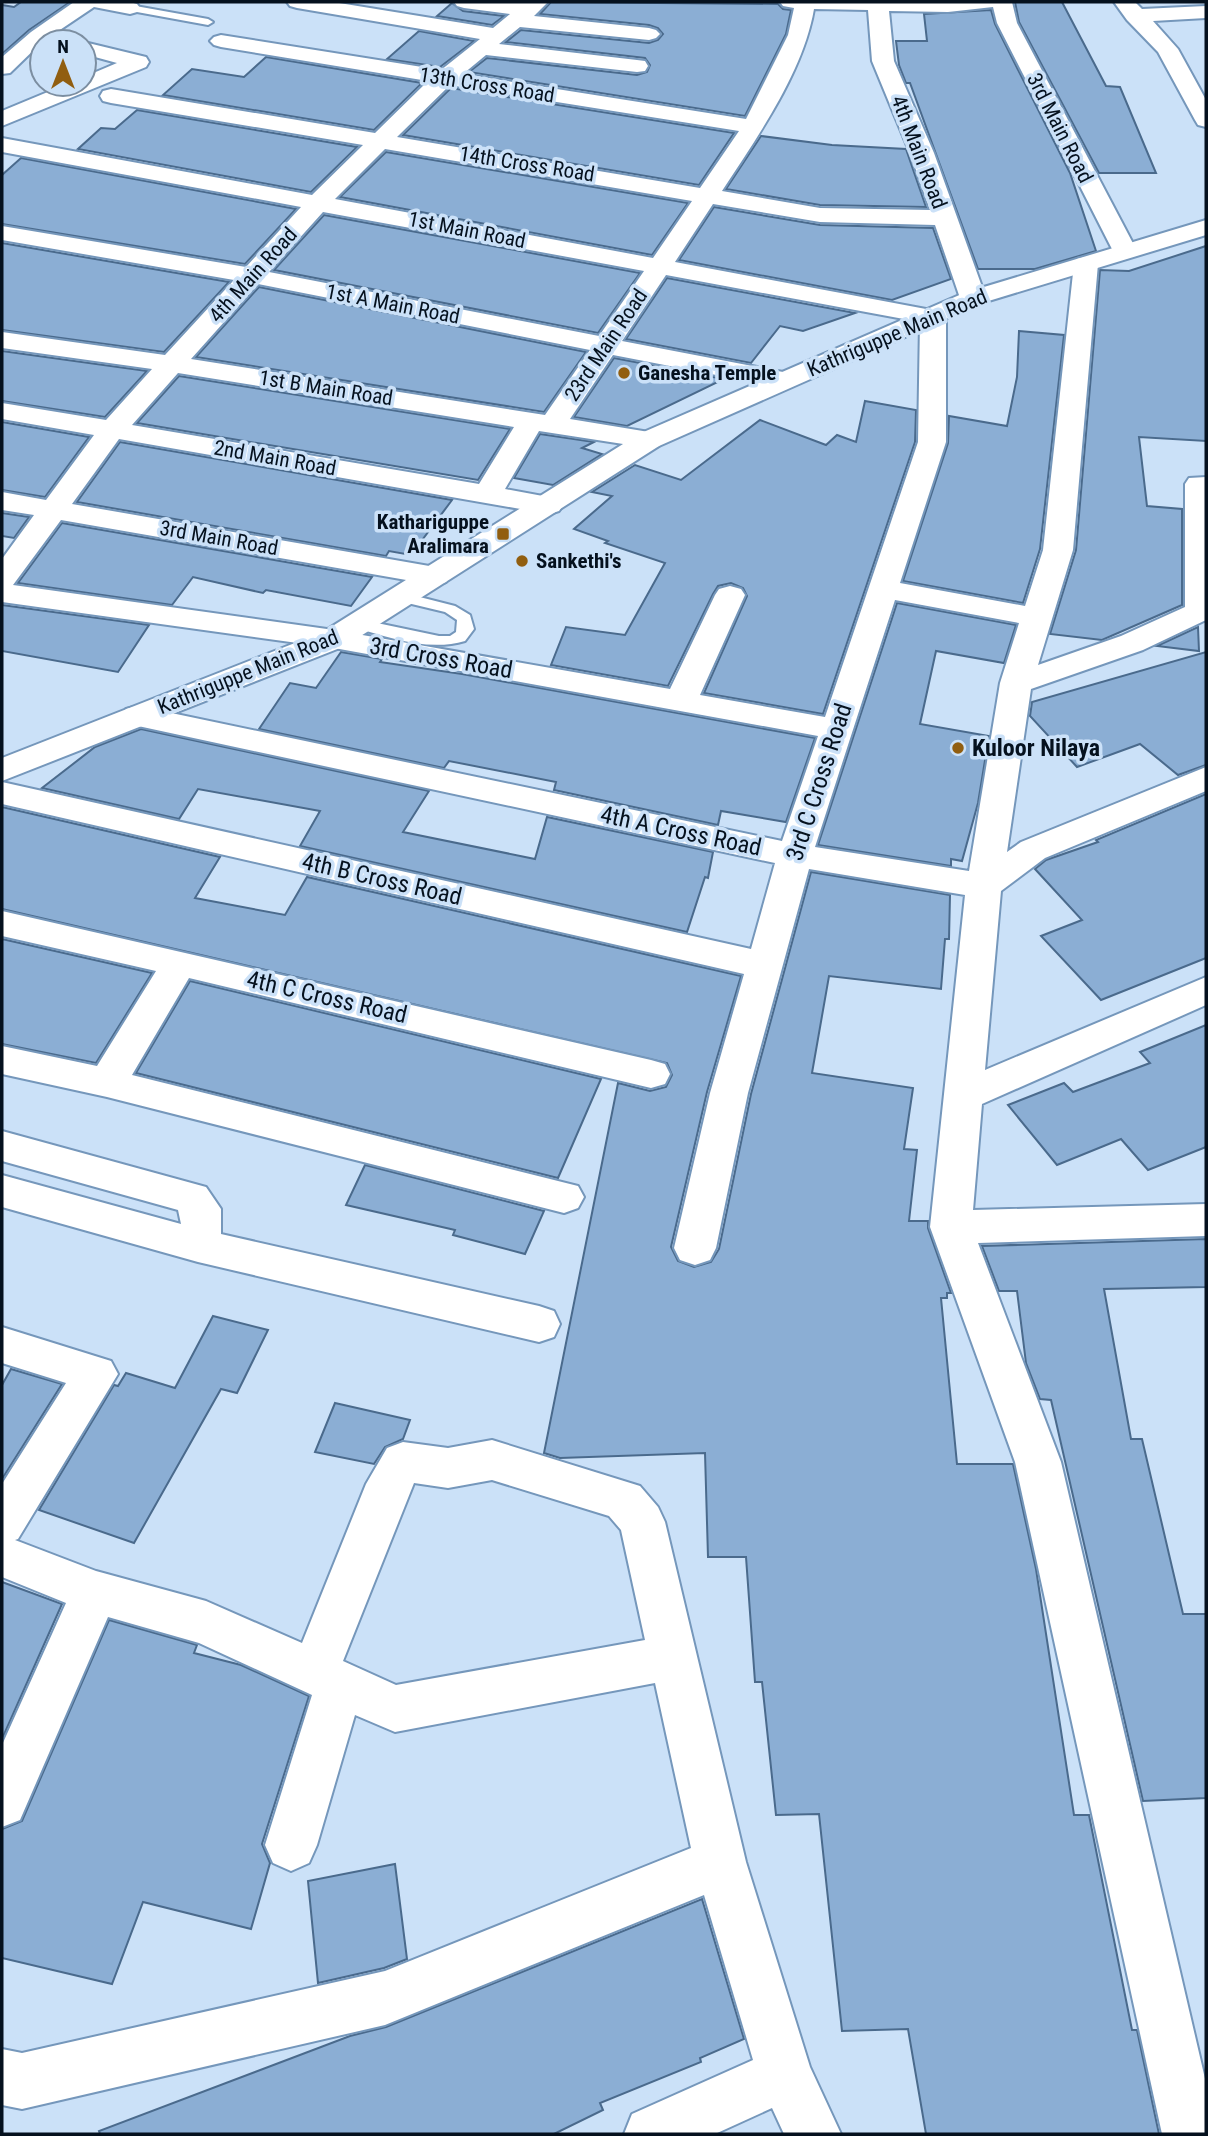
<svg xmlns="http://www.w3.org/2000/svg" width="1208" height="2136" font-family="'Roboto Condensed',sans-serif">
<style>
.building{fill:#8baed4;stroke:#4a6a8c;stroke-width:2}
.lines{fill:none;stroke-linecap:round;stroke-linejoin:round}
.lane-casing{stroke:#7597bb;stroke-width:4}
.street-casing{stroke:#7597bb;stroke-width:4}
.secondary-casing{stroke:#7597bb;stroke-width:4}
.lane{fill:#fff;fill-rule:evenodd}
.street{fill:#fff;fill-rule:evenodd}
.secondary{fill:#fff;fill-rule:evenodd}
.poi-dot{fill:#915e10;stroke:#cbe1f8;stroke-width:2.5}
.labels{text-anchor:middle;stroke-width:7;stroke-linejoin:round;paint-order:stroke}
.far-street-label{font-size:21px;fill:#05111e;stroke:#cbe1f8}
.far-poi-label{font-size:21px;font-weight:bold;fill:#05111e;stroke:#cbe1f8;text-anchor:start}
.street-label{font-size:24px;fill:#05111e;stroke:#cbe1f8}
.poi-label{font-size:24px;font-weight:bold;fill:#05111e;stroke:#cbe1f8;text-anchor:start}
</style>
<rect width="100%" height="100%" fill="#cbe1f8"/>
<g class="building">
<polygon points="21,2 70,2 29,30 2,54 2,5 14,7"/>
<polygon points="551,2 778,4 783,9 791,10 786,34 745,116 469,72 487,58 637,75 647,72 650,65 645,58 506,42 521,30 649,43 658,40 663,34 658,28 649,25 540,14"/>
<polygon points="1015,2 1062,2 1106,86 1120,87 1156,173 1099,173 1019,22"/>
<polygon points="452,3 463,11 504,16 492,25 437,16"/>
<polygon points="991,10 995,24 1070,173 1096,251 1035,269 978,269 910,83 906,83 899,65 896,41 927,41 924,14"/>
<polygon points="419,31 474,41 440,67 387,59"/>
<polygon points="266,57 422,83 374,130 163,95 192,69 244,77"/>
<polygon points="451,88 734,133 699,185 403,135"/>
<polygon points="137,110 357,147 311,192 78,149 101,128 115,129"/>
<polygon points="761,136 832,145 906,149 926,207 820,205 726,189"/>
<polygon points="386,152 688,203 652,255 340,197"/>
<polygon points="21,158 296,209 245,264 2,224 2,175"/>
<polygon points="714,207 820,225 933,228 951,279 892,300 679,260"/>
<polygon points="324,215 640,273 598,333 274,270"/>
<polygon points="2,243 229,282 164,352 2,330"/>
<polygon points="1206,246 1206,441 1139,437 1147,506 1182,509 1182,605 1102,640 1050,634 1076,550 1100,270 1129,271"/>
<polygon points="667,278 855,313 803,331 780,326 751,363 626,339"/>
<polygon points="259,287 586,352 544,412 196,357"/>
<polygon points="1019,331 1064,335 1040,549 1023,603 903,581 948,443 949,416 1007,426 1017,377"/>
<polygon points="2,351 147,371 105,417 2,401"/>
<polygon points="614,358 724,379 627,426 574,417"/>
<polygon points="179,376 510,429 478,480 137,423"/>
<polygon points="865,401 916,410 915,442 823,714 704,693 747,596 743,588 731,583 718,586 713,594 668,686 551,665 566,627 625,635 665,563 605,543 608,541 574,529 612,496 592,492 635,465 681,480 760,420 826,445 837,435 856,442"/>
<polygon points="2,422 89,437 45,497 2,490"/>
<polygon points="540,434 594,442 582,448 602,454 553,485 514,478"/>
<polygon points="120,442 452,500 411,555 389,551 386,556 77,502"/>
<polygon points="2,513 29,517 14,538 2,536"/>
<polygon points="62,523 372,577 351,606 266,590 263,593 193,577 172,605 18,583"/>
<polygon points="897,603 1016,625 1004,663 936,651 920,724 989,736 978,803 962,861 951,859 951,866 818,845"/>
<polygon points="2,605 149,625 118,672 2,651"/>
<polygon points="1198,627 1199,651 1157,646"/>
<polygon points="341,652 382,659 380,662 462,674 815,738 786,822 721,811 718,825 554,790 556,782 449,761 444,768 259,729 290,683 316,688"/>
<polygon points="1206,652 1206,765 1178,775 1140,744 1077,767 1030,716 1032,702"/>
<polygon points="141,729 429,791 403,832 535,859 547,817 713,852 708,878 705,877 687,932 300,846 320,811 198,789 179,819 42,788 95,747"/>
<polygon points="1206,794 1206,958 1101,1000 1041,936 1082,920 1035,869 1046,860 1098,842 1096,840"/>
<polygon points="2,807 220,857 195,898 285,915 307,877 741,976 707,1092 671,1247 678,1261 694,1267 711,1262 719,1249 751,1094 811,872 950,895 949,939 945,939 941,989 829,976 812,1073 913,1088 904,1149 917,1150 909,1221 928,1221 928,1228 951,1293 947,1293 947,1298 941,1298 957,1464 1013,1464 1036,1569 1074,1815 1089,1815 1132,2030 1137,2030 1159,2134 926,2134 908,2029 842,2031 819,1814 776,1815 762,1682 755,1682 746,1557 708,1557 705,1453 560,1458 544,1453 618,1083 650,1091 666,1087 672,1075 667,1063 2,909"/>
<polygon points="2,939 152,973 96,1063 2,1044"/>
<polygon points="190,981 601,1079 558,1178 136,1073"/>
<polygon points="1206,1025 1206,1147 1148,1170 1121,1139 1057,1165 1008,1105 1064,1083 1073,1092 1150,1063 1140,1052"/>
<polygon points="365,1165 544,1211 525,1254 453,1235 455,1230 346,1205"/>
<polygon points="1206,1239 1206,1287 1104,1289 1131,1439 1142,1439 1183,1614 1206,1614 1206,1798 1143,1801 1051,1400 1040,1399 1026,1363 1017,1291 999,1291 982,1246"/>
<polygon points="213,1316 268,1330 237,1393 221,1389 134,1543 39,1510 114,1385 118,1386 126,1373 175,1388"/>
<polygon points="11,1369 62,1384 2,1479 2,1385"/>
<polygon points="335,1403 410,1420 403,1439 385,1447 374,1464 315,1452"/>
<polygon points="2,1582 62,1604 2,1739"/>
<polygon points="109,1620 197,1645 194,1653 241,1665 309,1696 262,1844 270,1863 251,1929 143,1902 112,1984 2,1958 2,1829 22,1821"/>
<polygon points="395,1864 407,1959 384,1968 318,1983 308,1881"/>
<polygon points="702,1899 744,2039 700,2058 701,2062 600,2103 603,2110 554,2134 100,2134 99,2131 350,2036 386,2027"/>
</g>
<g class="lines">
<defs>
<g id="lane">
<polygon points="130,5 208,19 213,22 208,25 126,10 125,8"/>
<path d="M400 592 455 606 470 615 474 629 465 641C428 652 388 637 353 627L350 624 358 619 439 636H450L456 632 457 620 445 612 395 600 392 597Z"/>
</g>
<g id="street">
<polygon points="74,2 130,2 137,4 140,8 137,12 130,14 94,7 42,42 10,73 2,74 2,57 31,32"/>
<path d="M287 2H333L493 28 510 14 464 8 457 6 454 2H548L534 16 649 28 656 30 660 34 656 38 649 40 520 27 499 44 637 60 645 61 648 66 645 71 637 72 486 55 463 74 746 119 788 35 794 8 783 6 780 2H1012L1017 23 1137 251 1134 256 1125 258 1116 256 1113 251 997 23 993 7 948 12 889 11 894 61 934 153 986 298 982 303 973 306 964 303 960 298 935 225 820 222 713 204 675 262 942 312 946 317V442L900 583 1025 606 1043 550 1074 264 1077 259 1086 257 1095 259 1098 264 1073 550 1038 665 1121 636 1185 607V484L1189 478 1206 477V620L1143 650 1031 689 1007 852 1021 842 1206 767V791L1045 858 1001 891 985 1070 1206 977V1005L982 1104 973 1210 1206 1204V1236L978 1243 1061 1462 1206 2083V2134H1162L1015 1462 930 1227 965 895 809 869 748 1093 716 1248 710 1260 695 1265 680 1260 674 1248 710 1093 744 974 2 804V782L751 949 775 863 138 726 126 723 122 716 126 709 138 706 782 841 818 736 334 648 2 602V559L34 515 2 510V492L46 500 94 435 2 419V403L106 420 152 369 2 348V332L165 355 234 280 2 240V226L246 267 301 207 2 152V138L312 195 363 145 111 103 103 101 100 96 103 91 111 89 375 133 428 81 221 47 214 45 210 41 214 37 221 35 441 70 480 39 297 8 290 6ZM814 9 868 10 872 61 910 153 930 210 820 208 722 191C757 137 803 73 814 9ZM450 85 739 131 700 188 397 137ZM385 149 692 201 653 258 335 199ZM323 212 644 271 599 336 269 272ZM666 275 920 322 918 442 825 717 700 695 745 595 741 589 730 586 719 589 715 595 670 689 334 630 13 585 61 520 435 585 446 582 450 576 446 570 435 567 72 504 119 439 549 514 559 511 563 505 559 499 505 489 539 431 649 448 659 446 663 440 659 434 649 432 570 419 613 355 783 388 793 386 796 380 793 374 783 372 622 341ZM258 284 590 350 545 415 191 359ZM178 373 514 427 479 484 132 425ZM895 600 1019 623 1000 683 969 871 815 847Z"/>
<polygon points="1114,2 1135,2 1142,9 1206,6 1206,18 1153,21 1178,49 1206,100 1206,127 1198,125 1195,120 1158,52 1127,20"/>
<polygon points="82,42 84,42 146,57 149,62 146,67 2,126 2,111 67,84 84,84 84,77 117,63 84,54"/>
<polygon points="2,911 651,1060 665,1064 670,1074 665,1084 651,1088 189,978 132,1075 578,1186 584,1197 578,1208 564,1213 107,1097 2,1074 2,1046 97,1066 156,971 2,936"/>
<polygon points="2,1131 206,1187 221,1209 221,1234 539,1306 554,1311 560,1324 554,1337 539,1342 198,1262 2,1207 2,1175 181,1224 178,1210 2,1161"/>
<path d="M2 1327 111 1361 118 1374 18 1539 15 1540 96 1571 206 1601 302 1643 366 1484 387 1448 403 1442 448 1448 492 1440 640 1486 658 1507 665 1522 746 1862 810 2067 841 2134H784L772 2108 715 2134H624L632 2114 753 2060 704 1895 385 2025 22 2109 2 2105V2049L22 2053 385 1971 691 1848 655 1683 395 1732 355 1715 317 1845 309 1863 291 1871 273 1863 265 1845 312 1695 199 1643 108 1617 20 1820 2 1827V1745L66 1603 2 1577V1484L66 1383 2 1363ZM492 1480 609 1516 621 1530 645 1640 396 1685 343 1661 414 1483 448 1488Z"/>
</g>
<polygon id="secondary" points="1206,220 1206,235 982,303 659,446 345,646 2,781 2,758 323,632 639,434 964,293"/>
</defs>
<use href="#lane" class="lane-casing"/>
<use href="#street" class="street-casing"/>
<use href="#secondary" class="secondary-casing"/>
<use href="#lane" class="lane"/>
<use href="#street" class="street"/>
<use href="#secondary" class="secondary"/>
</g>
<g class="poi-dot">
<circle cx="624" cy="373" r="7"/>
<rect x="496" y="527" width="14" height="14" rx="3.5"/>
<circle cx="522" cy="561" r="7"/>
<circle cx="958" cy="748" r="7"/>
</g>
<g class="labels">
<g class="far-street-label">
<text transform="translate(487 85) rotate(9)" y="7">13th Cross Road</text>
<text transform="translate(1060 128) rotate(63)" y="7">3rd Main Road</text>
<text transform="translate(919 152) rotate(69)" y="7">4th Main Road</text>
<text transform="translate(527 164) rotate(9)" y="7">14th Cross Road</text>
<text transform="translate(467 230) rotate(11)" y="7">1st Main Road</text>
<text transform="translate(253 275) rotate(-48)" y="7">4th Main Road</text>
<text transform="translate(393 304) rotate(11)" y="7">1st A Main Road</text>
<text transform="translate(897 333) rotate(-23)" y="7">Kathriguppe Main Road</text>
<text transform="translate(606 345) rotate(-56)" y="7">23rd Main Road</text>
<text transform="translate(326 388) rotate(9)" y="7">1st B Main Road</text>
<text transform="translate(275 458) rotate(10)" y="7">2nd Main Road</text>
<text transform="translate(219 538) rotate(10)" y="7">3rd Main Road</text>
<text transform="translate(248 672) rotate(-22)" y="7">Kathriguppe Main Road</text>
</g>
<g class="far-poi-label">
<text x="638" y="380">Ganesha Temple</text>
<text x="489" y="529" text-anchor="end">Kathariguppe<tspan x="489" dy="24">Aralimara</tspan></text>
<text x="536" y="568">Sankethi's</text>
</g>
<g class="street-label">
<text transform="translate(441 658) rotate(10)" y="8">3rd Cross Road</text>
<text transform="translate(819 782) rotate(-72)" y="8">3rd C Cross Road</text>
<text transform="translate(681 831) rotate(12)" y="8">4th A Cross Road</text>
<text transform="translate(382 879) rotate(13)" y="8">4th B Cross Road</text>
<text transform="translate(327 997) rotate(13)" y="8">4th C Cross Road</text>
</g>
<g class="poi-label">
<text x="972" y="756">Kuloor Nilaya</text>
</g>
</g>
<rect width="1208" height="2136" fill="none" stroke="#05111e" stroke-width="7"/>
<g transform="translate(63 63)"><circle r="33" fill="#cbe1f8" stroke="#7c8ea1" stroke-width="2"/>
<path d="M0-5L12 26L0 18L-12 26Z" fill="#915e10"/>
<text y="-10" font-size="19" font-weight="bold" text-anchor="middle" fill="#05111e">N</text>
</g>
</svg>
